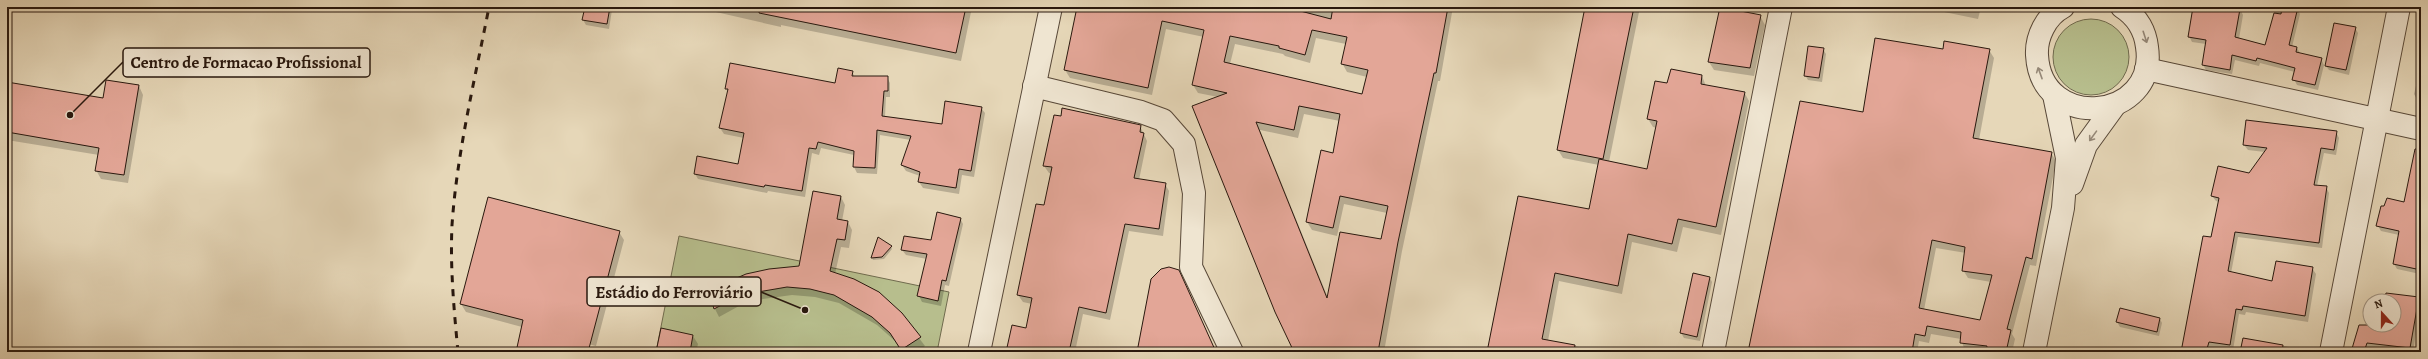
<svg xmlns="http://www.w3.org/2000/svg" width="2428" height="359" font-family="Alegreya,serif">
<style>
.green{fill:#b7be8d;stroke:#706b4e}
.shadow{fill:#0003;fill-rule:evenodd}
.building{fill:#e3a697;stroke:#29180e;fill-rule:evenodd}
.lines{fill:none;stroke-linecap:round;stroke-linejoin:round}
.minor-casing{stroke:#584838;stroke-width:24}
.minor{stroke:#efe5d1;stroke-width:22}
.rail{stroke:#29180e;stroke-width:3;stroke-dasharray:7 7;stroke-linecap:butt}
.oneway{stroke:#968979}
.leader{fill:none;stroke:#29180e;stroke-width:1.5}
.callout-dot{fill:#29180e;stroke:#efe5d1;stroke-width:1.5}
.callout{fill:#efe5d1;stroke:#29180e;stroke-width:1.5}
.callout-label{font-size:17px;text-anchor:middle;font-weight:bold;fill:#29180e}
</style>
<rect width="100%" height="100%" fill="#e6d7b8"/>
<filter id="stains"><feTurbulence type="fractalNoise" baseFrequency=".005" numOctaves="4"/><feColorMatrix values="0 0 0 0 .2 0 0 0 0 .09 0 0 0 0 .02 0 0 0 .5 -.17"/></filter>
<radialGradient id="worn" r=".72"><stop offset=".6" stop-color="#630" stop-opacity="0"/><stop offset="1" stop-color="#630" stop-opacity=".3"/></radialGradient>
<g class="green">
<circle cx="2091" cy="57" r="38"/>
<polygon points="679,236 949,292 937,352 656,352"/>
</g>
<g class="shadow">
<polygon points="586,7 611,7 612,10 609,29 586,25 583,20"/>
<polygon points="694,7 972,7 961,61 781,25 781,27"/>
<path d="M1078 7H1453L1440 81H1438L1402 251 1384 352H1295L1218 97 1198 93 1193 85 1204 37 1166 29 1152 95 1070 78 1065 70ZM1316 38 1346 44 1342 63 1347 72 1367 77 1363 95 1230 64 1235 44 1283 54 1285 56 1310 63ZM1304 114 1340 121 1334 154 1322 152 1307 222 1312 230 1337 236 1344 204 1387 213 1382 240 1328 298 1260 130 1298 138Z"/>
<polygon points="1586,7 1640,7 1609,162 1648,170 1657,128 1653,127 1648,119 1668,84 1702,76 1706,86 1744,92 1749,101 1721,235 1683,227 1677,252 1632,242 1622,294 1559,281 1548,341 1605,352 1488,352 1589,210 1599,165 1563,158 1558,150"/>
<polygon points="1920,7 1981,7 1978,19"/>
<polygon points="2194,7 2240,9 2243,15 2239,39 2266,46 2276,7 2297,9 2300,14 2292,47 2297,48 2300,53 2321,59 2324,65 2318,90 2297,85 2294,79 2295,72 2260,63 2259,66 2235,60 2232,74 2206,70 2203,65 2206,44 2192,42 2189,36"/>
<polygon points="2249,7 2269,7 2268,12"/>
<polygon points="1760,16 1765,25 1754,76 1714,70 1709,62"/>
<polygon points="2355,28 2358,33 2349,75 2329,70 2326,66"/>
<polygon points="1823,49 1826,54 1822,82 1808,80 1805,75"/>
<path d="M1943 50H1989L1994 58 1979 140 2051 153 2056 161 2036 266 2030 265 2012 334 2015 339 2012 352 1965 351 1961 339 1931 334 1929 343 1919 341 1917 352H1750L1863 113ZM1936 248 1966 253 1963 270 1968 278 1991 282 1981 321 1924 310Z"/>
<polygon points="2421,65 2421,101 2418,101 2414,94"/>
<polygon points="852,72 855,77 887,77 890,83 890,97 886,97 885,117 943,125 981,108 985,113 974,177 962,175 959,194 923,188 919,182 920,176 906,171 902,165 911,140 880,135 877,174 857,173 854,167 854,155 821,148 819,155 812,153 805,197 768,191 767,193 698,179 695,174 739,165 744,138 724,134 720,128 728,92 726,88 836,84"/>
<polygon points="7,83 104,100 139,86 143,95 128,183 101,179 96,170 99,155 7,140"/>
<polygon points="1140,126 1147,141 1139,180 1165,184 1169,191 1163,236 1129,231 1110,320 1083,314 1075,352 1007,352 1027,329 1032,304 1023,302 1018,295 1045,207 1052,174 1049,173 1044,166"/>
<polygon points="2336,132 2339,138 2336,155 2324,153 2317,186 2326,187 2329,193 2322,248 2238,237 2231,273 2273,282 2312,268 2316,274 2308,322 2246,312 2245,315 2239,314 2233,350 2212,347 2211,352 2164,352 2165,348 2182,350 2212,238 2219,202 2216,201 2212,196 2249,174 2265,152 2248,150 2244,145"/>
<polygon points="2421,151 2421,327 2417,326 2413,352 2352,352 2375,325 2394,325 2394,301 2385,301 2416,298 2420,274 2397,269 2394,264 2399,235 2381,231 2378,226 2405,203"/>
<polygon points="841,197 845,205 842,221 848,222 852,230 849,248 841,247 835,274 901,314 925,346 915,352 902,352 895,341 877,325 839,303 815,297 792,295 763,299 739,306 719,317 715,309 710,293 799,267"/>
<polygon points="960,218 963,224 949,286 945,285 941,306 922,302 919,296 927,259 906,255 902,250 931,242"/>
<polygon points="619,232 624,240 596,346 584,343 582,352 517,352 522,327 466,312 461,304"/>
<polygon points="891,247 892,249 884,259 873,260 872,258"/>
<polygon points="1710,278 1712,282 1700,341 1684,338 1681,333"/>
<polygon points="2120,309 2160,319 2162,323 2159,336 2120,327 2117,322"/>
<polygon points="693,336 698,344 696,352 657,352"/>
<polygon points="2244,339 2289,347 2292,352 2241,352"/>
</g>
<g class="building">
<polygon points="585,7 610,7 607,24 582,20"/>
<polygon points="760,7 966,7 956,53 759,13"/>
<path d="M1077 7H1285L1331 19 1333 7H1448L1436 73H1434L1398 242 1378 352H1294L1275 312 1192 106 1227 93 1192 85 1204 30 1162 21 1148 88 1064 70ZM1312 30 1347 37 1341 64 1368 70 1362 94 1224 62 1230 36 1279 46V48L1305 55ZM1299 106 1340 114 1333 153 1321 150 1306 222 1333 228 1340 196 1388 206 1381 239 1340 232 1327 298 1256 122 1294 130Z"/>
<polygon points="1585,7 1634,7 1603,159 1557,150"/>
<polygon points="1720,7 1761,15 1750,68 1708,62"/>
<polygon points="2193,7 2240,9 2235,37 2265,45 2274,13 2281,14 2282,7 2298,7 2289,45 2297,47 2296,52 2322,58 2315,85 2292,80 2295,68 2257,58 2256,61 2232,55 2230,70 2202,65 2206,40 2188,37"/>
<polygon points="2334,23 2356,27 2346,70 2325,66"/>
<path d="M1875 38 1943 49 1944 41 1990 49 1973 138 2052 152 2032 259 2026 257 2007 329 2011 330 2006 352H1986L1987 346 1960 343 1961 332 1927 326 1925 336 1915 334 1912 352H1748L1800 101 1863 112ZM1932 240 1965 247 1962 271 1992 275 1980 320 1919 308Z"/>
<polygon points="1808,46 1824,48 1819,78 1804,76"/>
<polygon points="730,63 835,83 838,68 853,71 852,76 888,76 888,91 884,91 882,116 942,124 945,101 982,107 971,171 959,169 956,188 918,182 920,172 901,165 911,136 877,130 875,168 853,167 854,151 818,142 816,149 809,148 802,191 765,185 764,187 694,174 697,156 738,164 744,133 719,128 728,89 725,89"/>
<polygon points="1671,69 1702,75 1701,84 1745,92 1716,227 1678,219 1672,244 1628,234 1618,286 1555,273 1542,339 1575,345 1574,352 1487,352 1518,196 1589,209 1599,159 1647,169 1657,121 1647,119 1655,81 1667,83"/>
<polygon points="106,80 139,85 124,175 95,171 99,148 7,132 7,82 103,98"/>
<polygon points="1062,108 1141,125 1140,132 1144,133 1134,178 1166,183 1159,229 1125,224 1106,313 1079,307 1069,352 1006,352 1012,325 1026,328 1032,298 1017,295 1036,204 1044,205 1052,167 1043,166 1054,115 1061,116"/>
<polygon points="2246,120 2337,131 2334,150 2321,148 2314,185 2327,186 2319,243 2235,232 2228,271 2272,281 2276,261 2313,267 2305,316 2243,306 2242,310 2236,309 2230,345 2209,342 2206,352 2181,352 2203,236 2211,237 2219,198 2211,196 2218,166 2249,173 2267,148 2243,145"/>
<polygon points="2415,149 2421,149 2421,270 2393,264 2399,231 2376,226 2381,206 2384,206 2387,198 2404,202"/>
<polygon points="813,191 841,196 837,219 848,221 845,240 837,239 830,271 854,279 879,292 902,313 921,337 901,350 890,333 872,317 834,295 810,289 787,287 758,292 735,298 714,309 709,292 723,284 746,274 769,269 799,266"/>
<polygon points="488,197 620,231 588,352 516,352 523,320 460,304"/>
<polygon points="937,212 961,218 946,281 942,280 938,301 917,296 927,254 901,250 904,236 931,240"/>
<polygon points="878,237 892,246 882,257 871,258"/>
<polygon points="1169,267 1179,270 1216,352 1137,352 1151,279 1161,269"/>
<polygon points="1693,273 1710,277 1697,337 1680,333"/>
<polygon points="2386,293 2419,297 2410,348 2367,343 2364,352 2351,352 2359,325 2394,325 2394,301 2384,301"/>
<polygon points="2120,308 2160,318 2157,332 2116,322"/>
<polygon points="661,328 693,335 690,352 656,352"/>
<polygon points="2243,338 2283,345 2282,352 2240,352"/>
</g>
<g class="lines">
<defs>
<g id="minor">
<path d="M2063 7C2046 16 2036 37 2037 55 2041 133 2158 121 2147 47 2145 30 2136 16 2122 7"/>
<polyline points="2146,69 2421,129"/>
<polyline points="1034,86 1141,112 1163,120 1184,144 1194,193 1191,267 1232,352"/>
<polyline points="2072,184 2086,145 2115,105"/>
<polyline points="979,352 1051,7"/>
<polyline points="1713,352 1781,7"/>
<polyline points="2034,352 2063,208 2067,158 2054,95"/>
<polyline points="2331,352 2399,7"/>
</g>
</defs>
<use href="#minor" class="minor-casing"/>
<use href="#minor" class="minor"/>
<path class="rail" d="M458 352C454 310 450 267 452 225 457 152 475 79 489 7"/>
</g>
<defs><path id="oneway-shaft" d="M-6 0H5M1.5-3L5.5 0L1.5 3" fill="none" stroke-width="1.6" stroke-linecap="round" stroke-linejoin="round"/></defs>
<g class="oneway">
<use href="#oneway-shaft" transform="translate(2145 37) rotate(72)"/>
<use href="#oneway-shaft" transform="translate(2040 73) rotate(-110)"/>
<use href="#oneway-shaft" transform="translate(2093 136) rotate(126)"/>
</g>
<path class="leader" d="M70 115L123 62M805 310L761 292"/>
<g class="callout-dot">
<circle cx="70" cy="115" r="4"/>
<circle cx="805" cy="310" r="4"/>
</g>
<g class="callout">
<rect x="123" y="48" width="247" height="29" rx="4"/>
<rect x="587" y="277" width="174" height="29" rx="4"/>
</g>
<g class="callout-label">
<text x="246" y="68">Centro de Formacao Profissional</text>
<text x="674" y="298">Estádio do Ferroviário</text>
</g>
<rect width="2428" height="359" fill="none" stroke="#e6d7b8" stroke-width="24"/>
<rect x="8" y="8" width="2412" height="343" fill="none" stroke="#29180e" stroke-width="2"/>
<rect x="12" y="12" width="2404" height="335" fill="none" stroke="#29180e"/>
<g transform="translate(2382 313) rotate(339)"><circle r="19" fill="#efe5d1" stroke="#a09383"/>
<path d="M0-3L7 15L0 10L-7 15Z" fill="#8f2418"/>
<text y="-6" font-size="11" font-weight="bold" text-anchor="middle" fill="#29180e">N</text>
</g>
<rect width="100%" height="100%" filter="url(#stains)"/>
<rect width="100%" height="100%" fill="url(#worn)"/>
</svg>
